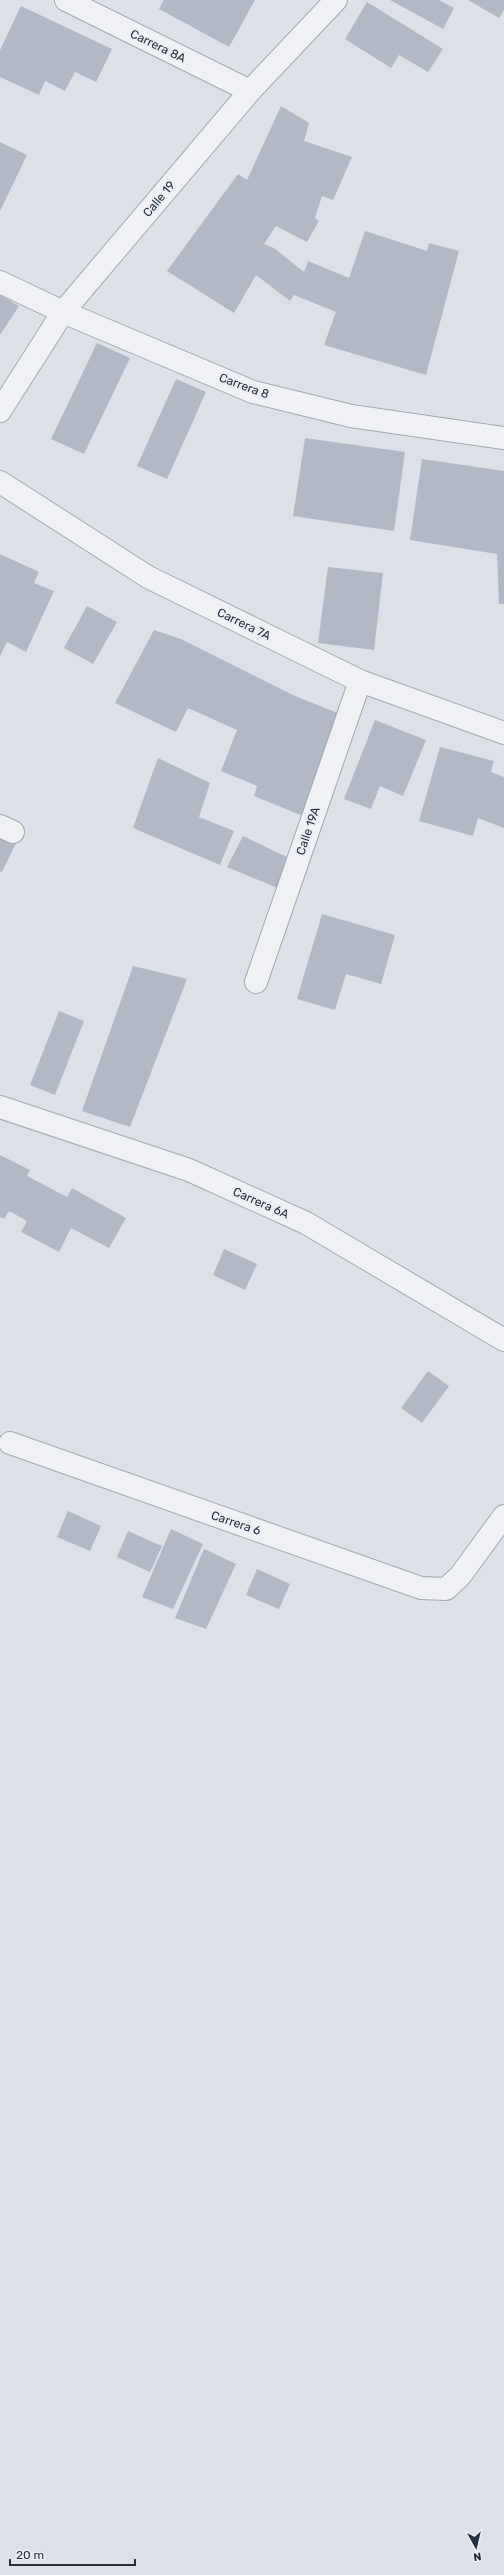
<svg xmlns="http://www.w3.org/2000/svg" width="504" height="2575" font-family="Rubik,sans-serif">
<style>
.building{fill:#b3b9c4}
.lines{fill:none;stroke-linecap:round;stroke-linejoin:round}
.minor-casing{stroke:#a1a7b1;stroke-width:24}
.minor{stroke:#eff1f5;stroke-width:22}
.labels{text-anchor:middle;stroke-width:4;stroke-linejoin:round;paint-order:stroke}
.street-label{font-size:12px;fill:#252e3e;stroke:#ebeff5}
</style>
<rect width="100%" height="100%" fill="#dce0e7"/>
<g class="building">
<polygon points="164,0 255,0 229,47 159,9"/>
<polygon points="390,0 439,0 454,8 443,29"/>
<polygon points="468,0 504,0 504,10 499,18"/>
<polygon points="367,2 443,49 428,72 399,55 391,68 345,39"/>
<polygon points="21,6 112,49 96,82 75,72 65,91 45,81 39,95 0,77 0,50"/>
<polygon points="281,106 309,123 304,141 352,157 333,200 322,196 315,218 319,221 307,242 276,226 264,244 274,248 304,272 308,261 349,278 365,231 427,251 429,243 459,251 426,375 324,345 336,312 294,295 290,301 256,275 234,313 167,271 238,174 247,180"/>
<polygon points="0,142 27,155 0,211"/>
<polygon points="0,295 19,306 0,335"/>
<polygon points="97,343 130,358 84,454 51,439"/>
<polygon points="176,379 206,392 167,479 137,466"/>
<polygon points="305,438 405,452 394,531 293,516"/>
<polygon points="422,459 504,471 504,604 499,604 497,554 410,540"/>
<polygon points="0,554 39,572 34,583 54,591 26,652 7,642 0,656"/>
<polygon points="328,567 383,573 374,650 318,643"/>
<polygon points="87,606 117,622 93,664 64,648"/>
<polygon points="154,630 181,639 295,696 345,716 305,817 254,796 257,786 221,771 237,730 188,708 176,732 115,703"/>
<polygon points="375,720 426,740 403,796 380,786 371,809 344,799"/>
<polygon points="440,747 494,761 491,772 504,777 504,828 478,818 473,836 419,821"/>
<polygon points="158,758 210,783 199,817 234,831 220,865 133,828"/>
<polygon points="0,835 16,843 2,872 0,871"/>
<polygon points="243,836 295,861 280,889 227,867"/>
<polygon points="322,914 395,935 381,984 346,974 335,1010 297,999"/>
<polygon points="133,966 187,979 130,1127 82,1111"/>
<polygon points="59,1011 84,1021 55,1095 30,1085"/>
<polygon points="0,1155 30,1170 27,1176 67,1197 72,1188 126,1218 109,1248 71,1228 59,1252 21,1232 27,1221 9,1211 4,1219 0,1217"/>
<polygon points="224,1249 257,1264 245,1290 213,1275"/>
<polygon points="428,1371 449,1386 422,1423 401,1408"/>
<polygon points="68,1511 101,1526 90,1551 57,1537"/>
<polygon points="171,1529 203,1544 173,1609 142,1597"/>
<polygon points="128,1531 162,1546 150,1572 117,1557"/>
<polygon points="204,1549 236,1564 206,1629 175,1618"/>
<polygon points="257,1569 290,1584 279,1609 246,1595"/>
</g>
<g class="lines">
<defs>
<g id="minor">
<polyline points="66,0 250,91"/>
<polyline points="0,282 63,312 253,392 351,416 504,438"/>
<polyline points="0,411 63,312 250,91 336,0"/>
<polyline points="0,482 148,577 360,681 504,733"/>
<polyline points="0,826 13,832"/>
<polyline points="256,982 360,681"/>
<polyline points="0,1107 189,1170 306,1223 504,1340"/>
<polyline points="10,1443 421,1588 446,1589 460,1576 504,1516"/>
</g>
</defs>
<use href="#minor" class="minor-casing"/>
<use href="#minor" class="minor"/>
</g>
<g class="labels">
<g class="street-label">
<text transform="translate(158 46) rotate(26)" y="4">Carrera 8A</text>
<text transform="translate(159 199) rotate(-50)" y="4">Calle 19</text>
<text transform="translate(244 386) rotate(20)" y="4">Carrera 8</text>
<text transform="translate(244 624) rotate(26)" y="4">Carrera 7A</text>
<text transform="translate(308 831) rotate(-71)" y="4">Calle 19A</text>
<text transform="translate(261 1203) rotate(24)" y="4">Carrera 6A</text>
<text transform="translate(236 1523) rotate(19)" y="4">Carrera 6</text>
</g>
</g>
<g transform="translate(476 2547) rotate(172)" stroke="#ebeff5" stroke-width="3" paint-order="stroke">
<path d="M0-3L7 15L0 10L-7 15Z" fill="#252e3e"/>
<text y="-6" font-size="11" font-weight="bold" text-anchor="middle" fill="#252e3e">N</text>
</g>
<path d="M10 2559v6h125v-6" fill="none" stroke="#252e3e" stroke-width="2"/>
<text x="16" y="2559" font-size="12" fill="#252e3e" stroke="#ebeff5" stroke-width="3" paint-order="stroke">20 m</text>
</svg>
